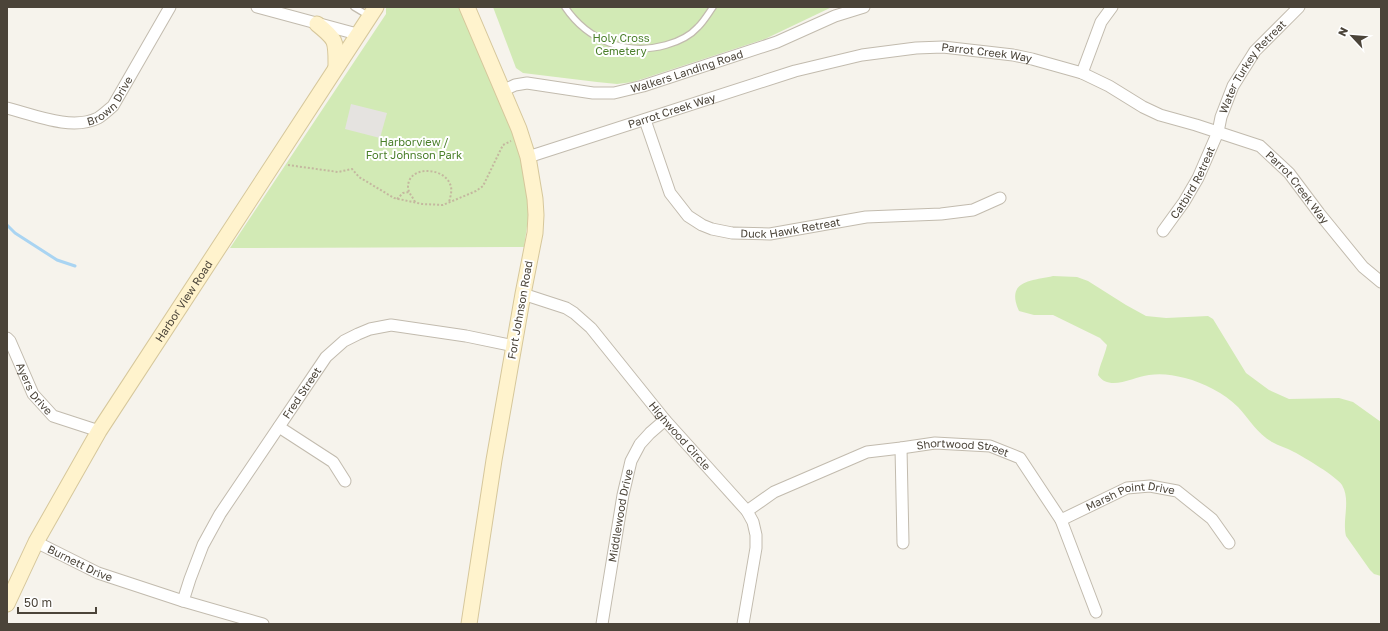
<svg xmlns="http://www.w3.org/2000/svg" width="1388" height="631" font-family="'Golos Text',sans-serif">
<style>
.green{fill:#d2eab5}
.parking{fill:#e5e3e0}
.lines{fill:none;stroke-linecap:round;stroke-linejoin:round}
.stream{stroke:#a9d4f2;stroke-width:3}
.lane-casing{stroke:#c2bbae;stroke-width:8}
.street-casing{stroke:#c2bbae;stroke-width:13}
.secondary-casing{stroke:#d6c79b;stroke-width:17}
.path{stroke:#c4b79f;stroke-width:2;stroke-dasharray:2 2;stroke-linecap:butt}
.lane{stroke:#fff;stroke-width:5.5}
.street{stroke:#fff;stroke-width:11}
.secondary{stroke:#fff3cd;stroke-width:15}
.labels{text-anchor:middle;stroke-width:4;stroke-linejoin:round;paint-order:stroke}
.park-label{font-size:11px;fill:#4a7f2a;stroke:#fff}
.street-label{font-size:11px;fill:#4b4439;stroke:#fff}
</style>
<rect width="100%" height="100%" fill="#f6f3ec"/>
<g class="green">
<polygon points="386,7 460,7 512,130 522,159 528,188 528,219 524,247 230,248 386,14"/>
<polygon points="493,7 832,7 765,39 633,82 617,84 597,82 523,73 516,68"/>
<path d="M1053 276 1077 277 1088 281 1126 305 1146 316 1166 318 1208 316 1213 319 1246 373 1269 390 1289 399 1339 398 1353 402 1381 422V576L1374 574 1370 570 1346 536C1342 520 1351 500 1342 485 1337 477 1304 457 1294 452 1287 448 1279 446 1272 442 1257 433 1249 419 1238 407 1224 393 1204 383 1185 378 1172 375 1162 373 1149 375 1133 377 1109 392 1098 375 1100 364 1105 355 1107 345L1100 338 1053 315H1034L1019 311C1005 280 1032 281 1053 276Z"/>
</g>
<polygon class="parking" points="351,104 387,113 380,138 345,129"/>
<g class="lines">
<polyline class="stream" points="7,225 15,233 57,260 75,266"/>
<defs>
<g id="lane">
<polyline points="354,7 369,16"/>
<path d="M565 7C588 41 627 56 666 45 677 42 690 36 698 27 704 21 708 14 713 7"/>
</g>
<g id="street">
<polyline points="257,7 357,34"/>
<polyline points="1082,73 1101,22 1112,7"/>
<path id="s1" d="M504 90 515 85 527 83 593 93H614L643 86 777 42 835 16 864 7"/>
<path id="s2" d="M7 108C34 115 72 131 98 118 103 115 108 110 113 106L170 7"/>
<path id="s3" d="M645 120 670 193 688 216 702 225 712 229 732 233 770 234 866 217 941 214 973 210 1000 198"/>
<path id="s4" d="M528 157 795 71 862 55 916 48 943 47 1013 55 1032 59 1082 73 1109 86 1143 107 1160 115 1196 125 1260 146 1289 173 1319 213 1363 267 1381 282"/>
<path id="s5" d="M1163 231 1184 202 1198 178 1218 132 1221 117 1233 86 1255 51 1299 7"/>
<path id="s6" d="M523 294 566 308 574 313 591 328 665 420 747 511 753 522 756 535V548L743 624"/>
<path id="s7" d="M7 338 10 341 33 394 53 416 99 431"/>
<polyline points="279,427 333,462 345,481"/>
<polyline points="901,448 903,543"/>
<path id="s8" d="M747 511 774 492 867 452 901 448 935 443 990 446 1020 458 1061 520 1096 612"/>
<path id="s9" d="M1061 520 1127 488 1150 486 1177 491 1212 519 1229 543"/>
<path id="s10" d="M36 542 98 573 183 601 263 624"/>
<path id="s11" d="M183 601 190 579 203 545 220 514 326 357 344 341 358 334 370 329 391 325 466 336 514 346"/>
<path id="s12" d="M602 624 623 495 631 461 640 444 650 433 665 420"/>
</g>
<g id="secondary">
<polyline points="467,7 519,129 528,157 535,199 536,215 535,233 523,294 494,460 469,624"/>
<path d="M317 24C337 40 336 41 336 66"/>
<path id="s13" d="M7 604 36 542 99 431 376 7"/>
</g>
</defs>
<use href="#lane" class="lane-casing"/>
<use href="#street" class="street-casing"/>
<use href="#secondary" class="secondary-casing"/>
<g class="path">
<polyline points="288,165 338,172 352,169 359,177 394,198 422,204 443,205 476,191 483,186 500,151 503,145 511,141"/>
<polyline points="397,199 403,193 409,192"/>
<path d="M415 202C413 197 409 194 408 188 407 165 444 167 450 184 453 190 450 197 449 203"/>
</g>
<use href="#lane" class="lane"/>
<use href="#street" class="street"/>
<use href="#secondary" class="secondary"/>
</g>
<g class="labels">
<g class="park-label">
<text x="621" y="42">Holy Cross<tspan x="621" dy="13">Cemetery</tspan></text>
<text x="414" y="146">Harborview /<tspan x="414" dy="13">Fort Johnson Park</tspan></text>
</g>
<g class="street-label">
<text dy="4" stroke="none"><textPath href="#s4" startOffset="475">Parrot Creek Way</textPath></text>
<text dy="4" stroke="none"><textPath href="#s5" startOffset="189">Water Turkey Retreat</textPath></text>
<text dy="4" stroke="none"><textPath href="#s1" startOffset="188">Walkers Landing Road</textPath></text>
<text dy="4" stroke="none"><textPath href="#s2" startOffset="114">Brown Drive</textPath></text>
<text dy="4" stroke="none"><textPath href="#s4" startOffset="151">Parrot Creek Way</textPath></text>
<text dy="4" stroke="none"><textPath href="#s5" startOffset="57">Catbird Retreat</textPath></text>
<text dy="4" stroke="none"><textPath href="#s4" startOffset="822">Parrot Creek Way</textPath></text>
<text dy="4" stroke="none"><textPath href="#s3" startOffset="213">Duck Hawk Retreat</textPath></text>
<text dy="4" stroke="none"><textPath href="#s13" startOffset="351">Harbor View Road</textPath></text>
<text transform="translate(520 310) rotate(-80)" y="4">Fort Johnson Road</text>
<text dy="4" stroke="none"><textPath href="#s7" startOffset="58">Ayers Drive</textPath></text>
<text dy="4" stroke="none"><textPath href="#s11" startOffset="241">Fred Street</textPath></text>
<text dy="4" stroke="none"><textPath href="#s6" startOffset="217">Highwood Circle</textPath></text>
<text dy="4" stroke="none"><textPath href="#s8" startOffset="231">Shortwood Street</textPath></text>
<text dy="4" stroke="none"><textPath href="#s9" startOffset="75">Marsh Point Drive</textPath></text>
<text dy="4" stroke="none"><textPath href="#s12" startOffset="110">Middlewood Drive</textPath></text>
<text dy="4" stroke="none"><textPath href="#s10" startOffset="49">Burnett Drive</textPath></text>
</g>
</g>
<rect width="1388" height="631" fill="none" stroke="#4b4439" stroke-width="16"/>
<g transform="translate(1352 36) rotate(296)" stroke="#ffffff" stroke-width="3" paint-order="stroke">
<path d="M0-3L7 15L0 10L-7 15Z" fill="#4b4439"/>
<text y="-6" font-size="11" font-weight="bold" text-anchor="middle" fill="#4b4439">N</text>
</g>
<path d="M18 607v6h78v-6" fill="none" stroke="#4b4439" stroke-width="2"/>
<text x="24" y="607" font-size="12" fill="#4b4439" stroke="#ffffff" stroke-width="3" paint-order="stroke">50 m</text>
</svg>
